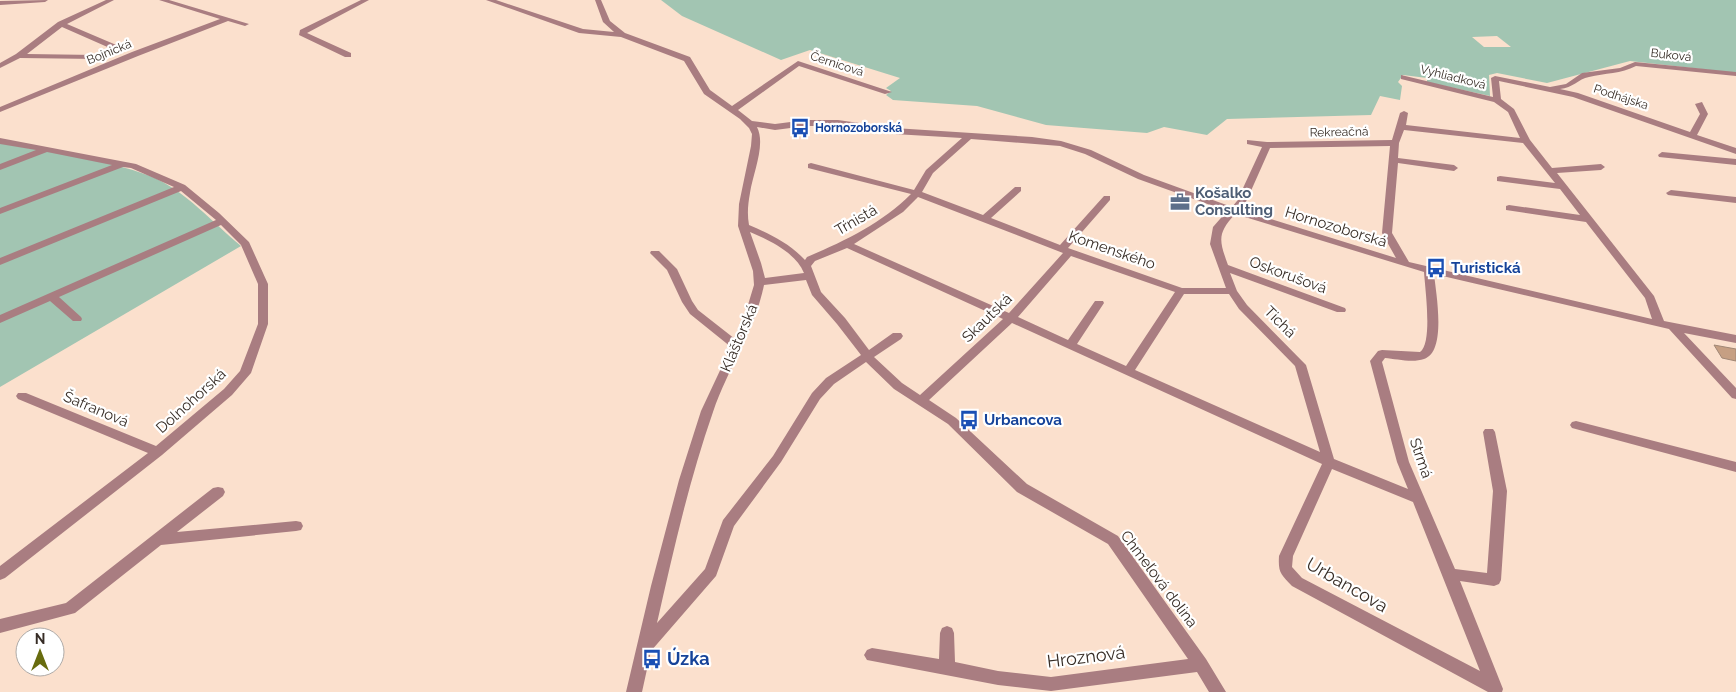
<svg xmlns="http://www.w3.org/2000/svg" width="1736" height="692" font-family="Raleway,sans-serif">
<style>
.green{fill:#a2c5b2;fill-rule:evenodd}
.building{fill:#c69f83;stroke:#a08776}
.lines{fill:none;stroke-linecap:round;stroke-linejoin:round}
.minor{fill:#a97d81;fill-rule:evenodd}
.labels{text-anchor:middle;stroke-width:4.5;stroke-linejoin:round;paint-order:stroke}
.far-street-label{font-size:12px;fill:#372d26;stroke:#fff}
.far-transit-label{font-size:12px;font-weight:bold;fill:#164399;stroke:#fff;text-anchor:start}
.service-label{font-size:15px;font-weight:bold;fill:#4e5e75;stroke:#fff;text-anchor:start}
.street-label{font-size:15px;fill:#372d26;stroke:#fff}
.transit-label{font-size:15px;font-weight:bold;fill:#164399;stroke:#fff;text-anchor:start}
.near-street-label{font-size:18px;fill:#372d26;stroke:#fff}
.near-transit-label{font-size:18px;font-weight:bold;fill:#164399;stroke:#fff;text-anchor:start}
</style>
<rect width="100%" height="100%" fill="#fbe0cd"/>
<g class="green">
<path d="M661 0H1736V73L1630 61 1547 83 1497 73 1489 75 1490 96 1427 82V78L1403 75 1398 82 1402 86 1400 100 1380 96 1371 115 1227 119 1207 135 1164 127 1147 133 1046 125 977 106 893 100 886 95 891 91 886 88 900 78 810 50 781 60 682 16ZM1497 36 1511 47H1484L1472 37Z"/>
<path d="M0 143C47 152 106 159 150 176 185 190 213 223 241 246L0 387Z"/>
</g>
<polygon class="building" points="1714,345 1736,349 1736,361 1722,358"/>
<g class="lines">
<g class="minor">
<polygon points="48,0 45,2 0,5 0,1"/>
<path d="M106 0H114L67 24 121 47V51L97 59 20 58 0 68V63L16 54 58 22ZM62 27 112 49 96 55 27 54Z"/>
<polygon points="159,0 169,0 249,24 245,26 228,21 138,56 0,112 0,107 132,52 220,19"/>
<polygon points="361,0 369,0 307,33 351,53 351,57 345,57 299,35 300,30"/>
<path d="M486 0H496L583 29 614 32 603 22 595 0H601L610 21 625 33 690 57 710 90 732 106 798 61 892 92 885 94 799 66 738 110 752 121 775 124 806 120H838L894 128 1032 137 1061 141 1091 150 1144 175 1232 207 1237 201 1262 147 1247 144V140L1267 142 1392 140 1400 113 1404 111 1408 113 1406 125 1520 138 1508 112 1494 102 1401 79V75L1493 97 1491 78 1495 76 1550 87 1566 84 1582 73 1620 68 1635 62 1736 72V76L1636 66C1621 74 1605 73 1589 77 1578 79 1573 88 1560 89L1578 93 1690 132 1700 114 1695 104 1702 102 1708 114 1697 135 1736 148V154L1573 97 1499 81 1501 99 1514 109 1530 140 1552 168 1601 164 1605 167 1601 170 1557 173 1654 296 1664 321 1736 335V343L1684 333 1736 388V399L1732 398 1669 329 1434 274C1436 293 1447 352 1424 359 1413 363 1396 359 1385 358L1382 362 1409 462 1455 569 1487 573 1493 491 1483 432 1485 429H1493L1495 432 1507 491 1501 580 1499 584 1494 586 1460 581 1503 689 1502 692H1488L1292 586C1281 574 1278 573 1279 556L1322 464 1012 323 929 400 956 418 1027 484 1118 536 1206 659 1226 692H1209L1197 672 1051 691 998 685 867 660 864 655 867 650 872 648 939 659 940 633 942 628 947 626 952 628 954 633 955 662 998 671 1051 677 1188 659 1108 544 1017 492 948 424 894 389 866 362 834 384 820 399 781 462 734 526 716 576 651 651 642 692H626L651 586 679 480 701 411 731 347 690 314 682 302 667 270 650 253 651 251H659L677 269 692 301 698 310 735 339 744 318 754 285 753 271 738 226 739 204 751 146 752 134 749 128 740 119 704 94 684 61 621 37 579 33ZM806 126H838L894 134 962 138 926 170 914 190 811 163 808 164V168L911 194C882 223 845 241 807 257L805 260C789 243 770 234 749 225 747 214 748 204 750 193 753 173 766 145 757 127L775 130ZM1404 130 1523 143 1555 183 1500 176 1497 177V181L1560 189 1580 215 1509 205 1506 206V210L1586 222 1645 298 1652 319 1409 262 1392 233 1398 163 1454 171 1458 168 1454 165 1398 158 1399 143ZM971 139 1060 146 1085 154 1138 179 1227 211 1213 227 1210 244 1226 288H1182L1068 248 1110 200V196H1104L1060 245 991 218 1021 191V187H1015L983 215 922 192 933 173ZM1390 146 1382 233 1396 258 1239 209 1246 202 1270 148ZM918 197 1063 253 1009 313 854 244 903 212ZM1235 214 1424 272C1425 288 1433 343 1420 352L1382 350 1378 351 1370 361 1397 462 1408 489 1334 459 1306 365 1247 305 1237 291 1230 273 1337 312H1345L1346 310 1345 308 1228 265C1219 240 1217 234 1235 214ZM750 232C769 240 796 253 804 273L765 278 761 263ZM847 248 1003 319 920 395 902 383 874 357 901 339 903 336 901 333H893L869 350 845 318 821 292 811 266 815 261ZM1071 256 1175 292 1126 366 1077 344 1104 303 1103 301H1095L1068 340 1018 317ZM806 280 812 295 837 324 861 355 826 378 812 393 773 456 723 520 705 569 657 623C673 552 689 481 713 412 728 368 755 330 764 285ZM1184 294H1229L1239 309 1295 366 1320 452 1135 370ZM1332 469 1413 502 1480 671 1302 578 1292 567 1293 556Z"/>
<polygon points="0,138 136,164 185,185 219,213 249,242 268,284 268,324 251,373 232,395 162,455 5,578 0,580 0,566 148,453 18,399 16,396 18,393 26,393 156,446 224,389 240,371 258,324 258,284 241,245 221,225 59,297 81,317 82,319 81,321 73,321 50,301 0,323 0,315 216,220 181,191 0,265 0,258 174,187 131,168 123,167 0,214 0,208 112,165 47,152 0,170 0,164 36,150 0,144"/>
<polygon points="1662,152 1736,159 1736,165 1659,157 1658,155"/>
<polygon points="1671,190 1736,197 1736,203 1668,195 1666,193"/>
<polygon points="1576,421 1736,462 1736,472 1572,428 1570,425 1572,422"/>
<polygon points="218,487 223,488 225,492 223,496 177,532 296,521 301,522 303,526 301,530 296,531 161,545 75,613 0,633 0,619 66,603 213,488"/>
</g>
</g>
<defs>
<symbol id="bus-bare" viewBox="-9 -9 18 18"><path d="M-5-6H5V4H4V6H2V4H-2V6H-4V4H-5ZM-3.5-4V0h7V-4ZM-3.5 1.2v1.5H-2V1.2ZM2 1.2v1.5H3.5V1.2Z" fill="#1a4fb4" stroke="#fff" stroke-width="2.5" paint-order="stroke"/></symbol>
<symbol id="office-bare" viewBox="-9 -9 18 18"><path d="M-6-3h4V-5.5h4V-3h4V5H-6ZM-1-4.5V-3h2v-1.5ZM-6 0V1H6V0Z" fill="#5c6f8a" stroke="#fff" stroke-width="2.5" paint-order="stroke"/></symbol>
</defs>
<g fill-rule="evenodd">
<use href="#bus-bare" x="786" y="114" width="28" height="28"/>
<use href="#office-bare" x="1166" y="188" width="28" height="28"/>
<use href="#bus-bare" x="1422" y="254" width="28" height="28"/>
<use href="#bus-bare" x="955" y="406" width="28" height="28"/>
<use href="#bus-bare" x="638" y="645" width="28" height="28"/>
</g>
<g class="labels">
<g class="far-street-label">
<text transform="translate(109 52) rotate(-22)" y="4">Bojnická</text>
<text transform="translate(1671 55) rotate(6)" y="4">Buková</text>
<text transform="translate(837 64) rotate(18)" y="4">Černicová</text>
<text transform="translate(1453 77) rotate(14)" y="4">Vyhliadková</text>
<text transform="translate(1621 97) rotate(18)" y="4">Podhájska</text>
<text transform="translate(1339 132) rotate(-1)" y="4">Rekreačná</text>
</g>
<g class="far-transit-label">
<text x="815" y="132">Hornozoborská</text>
</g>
<g class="service-label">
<text x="1195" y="198">Košalko<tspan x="1195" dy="17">Consulting</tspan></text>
</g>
<g class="street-label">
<text transform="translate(856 220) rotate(-30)" y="5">Tŕnistá</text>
<text transform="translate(1336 227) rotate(17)" y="5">Hornozoborská</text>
<text transform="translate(1112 250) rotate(19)" y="5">Komenského</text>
<text transform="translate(1288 275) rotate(20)" y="5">Oskorušová</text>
<text transform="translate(987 318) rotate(-44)" y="5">Skautská</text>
<text transform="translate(1280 322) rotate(45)" y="5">Tichá</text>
<text transform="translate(739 338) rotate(-67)" y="5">Kláštorská</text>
<text transform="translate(191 401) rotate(-42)" y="5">Dolnohorská</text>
<text transform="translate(96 409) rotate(23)" y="5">Šafranová</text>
<text transform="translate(1421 458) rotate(71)" y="5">Strmá</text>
<text transform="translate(1159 579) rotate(53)" y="5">Chmeľová dolina</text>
</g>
<g class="transit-label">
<text x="1451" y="273">Turistická</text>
<text x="984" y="425">Urbancova</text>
</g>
<g class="near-street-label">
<text transform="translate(1347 585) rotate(30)" y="6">Urbancova</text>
<text transform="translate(1086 657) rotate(-7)" y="6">Hroznová</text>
</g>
<g class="near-transit-label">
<text x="667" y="665">Úzka</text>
</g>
</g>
<g transform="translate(40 652)"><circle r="24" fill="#ffffff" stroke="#afaba8"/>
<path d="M0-4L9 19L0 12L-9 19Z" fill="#686c0e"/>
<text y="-8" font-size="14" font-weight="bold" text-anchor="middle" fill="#372d26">N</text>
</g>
</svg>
